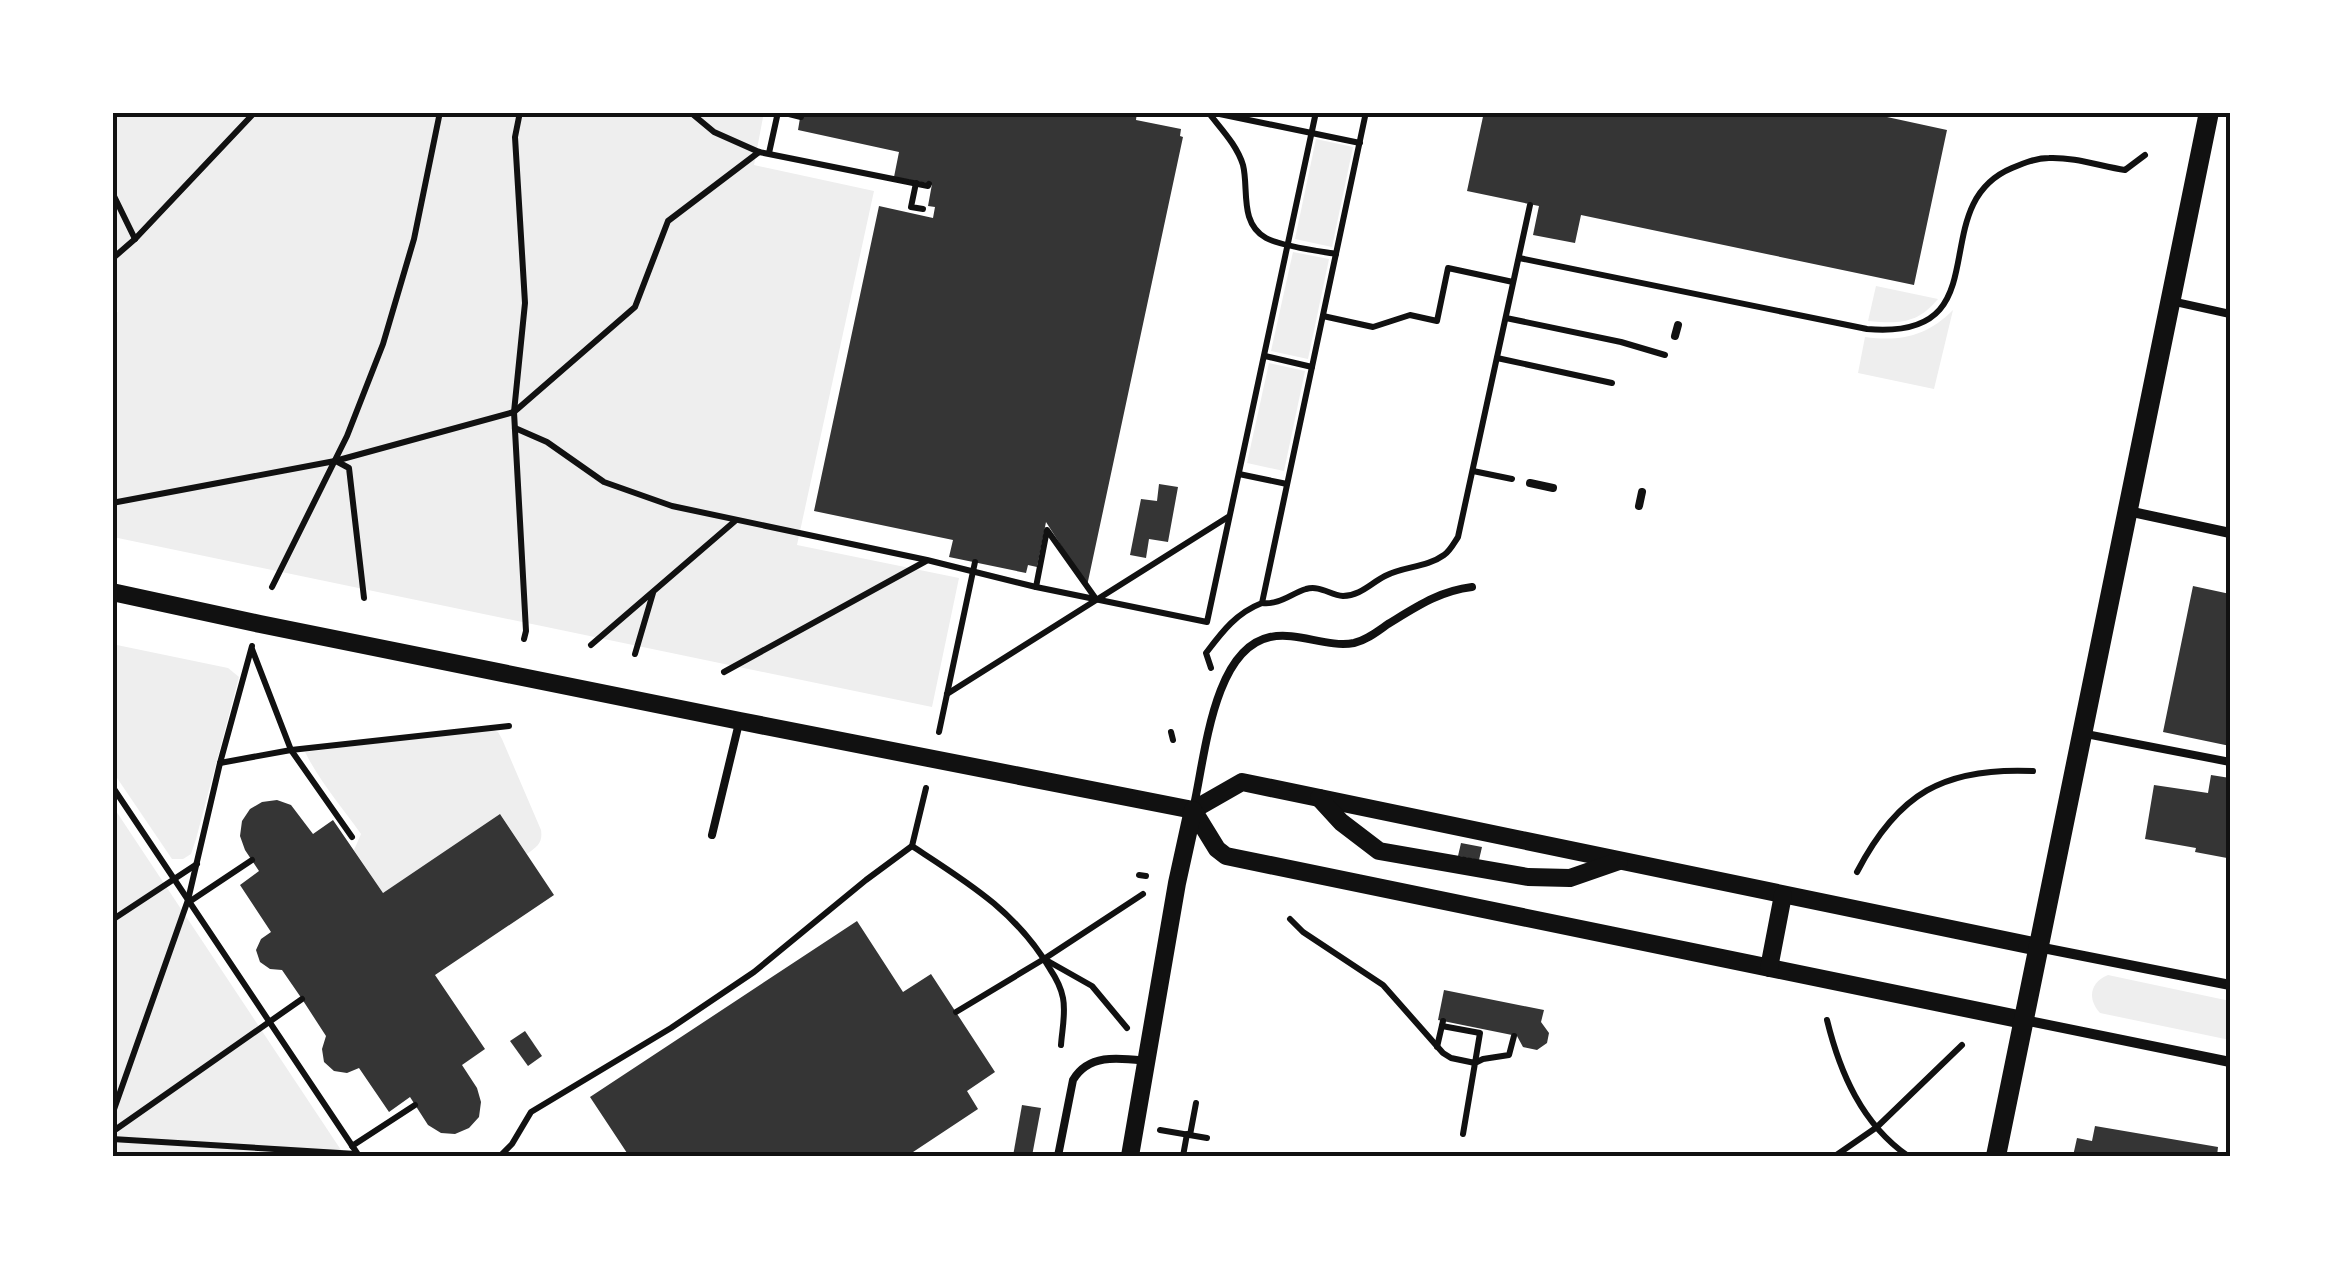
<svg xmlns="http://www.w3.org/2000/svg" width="2343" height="1269" font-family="Quicksand,sans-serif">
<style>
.green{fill:#eee}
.building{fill:#353535}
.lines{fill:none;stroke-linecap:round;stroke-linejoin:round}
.path{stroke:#111;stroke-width:6}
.service{stroke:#111;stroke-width:8}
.minor{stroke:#111;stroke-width:10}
.tertiary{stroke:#111;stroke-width:18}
.secondary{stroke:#111;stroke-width:20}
.neatline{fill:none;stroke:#111;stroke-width:4}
</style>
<rect width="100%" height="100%" fill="#fff"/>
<g class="green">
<polygon points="764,112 754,165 874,191 797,545 959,578 932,707 113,537 112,321 118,311 112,303 113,113"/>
<polygon points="1316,139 1353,147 1332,247 1295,239"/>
<polygon points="1293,252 1329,259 1308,359 1271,351"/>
<path d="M1876 286 1938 299C1917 324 1899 324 1868 321Z"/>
<path d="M1953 310 1934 389 1858 373 1865 337C1901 342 1927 336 1953 310Z"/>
<polygon points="1269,363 1305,371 1284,471 1247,463"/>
<polygon points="112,644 228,668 239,677 196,839 191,854 183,859 172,859 113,772"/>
<path d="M490 729 498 732 502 739 541 830C543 843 537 847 527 854L501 815 383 893 354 850 361 834C342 807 320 782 305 752Z"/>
<polygon points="112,805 345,1156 113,1156"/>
<path d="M2108 975 2230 1001V1040L2100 1013C2087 999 2090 982 2108 975Z"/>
</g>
<g class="building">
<polygon points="801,112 1137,112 1136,120 1181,129 1180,136 1183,137 1087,586 1046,522 1037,567 1028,565 1026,573 949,557 953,540 814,511 879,206 933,218 935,207 928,206 932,184 894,177 899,152 798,130"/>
<polygon points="1484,112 1864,112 1947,130 1914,285 1581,215 1575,243 1533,235 1539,206 1467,191"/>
<polygon points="1159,484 1178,487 1168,542 1149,539 1146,558 1130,555 1141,499 1157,501"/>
<polygon points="2193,586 2230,594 2229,683 2230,683 2230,746 2163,732"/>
<polygon points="2211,775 2230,778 2230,845 2227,858 2195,852 2196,848 2145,839 2154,785 2208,793"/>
<polygon points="277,800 291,805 313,834 333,820 383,893 500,814 554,895 435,975 485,1049 462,1065 477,1088 481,1102 479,1117 469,1128 455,1134 441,1133 428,1125 410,1097 389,1112 359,1068 347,1073 334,1071 324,1062 322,1049 326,1036 302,999 282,970 270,969 260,962 256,950 261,939 271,932 240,885 259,871 245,850 240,836 242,821 250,809 262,802"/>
<polygon points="1461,843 1482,847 1479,860 1458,856"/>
<polygon points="857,921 903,992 931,974 995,1072 967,1091 978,1109 907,1156 629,1156 590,1097"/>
<polygon points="1444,990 1544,1010 1541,1022 1549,1033 1547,1043 1537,1050 1523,1047 1517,1036 1438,1020"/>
<polygon points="525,1031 542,1056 528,1066 510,1041"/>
<polygon points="1022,1105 1041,1108 1032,1156 1013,1156"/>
<polygon points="2095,1126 2218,1147 2217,1156 2073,1156 2077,1138 2092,1141"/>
</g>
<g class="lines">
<g class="path">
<polyline points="520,112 515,137 525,303 514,412 526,631 524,639"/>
<polyline points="690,112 714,132 759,152 928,186 929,184"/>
<polyline points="781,112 801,117"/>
<path d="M1208 112C1221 129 1237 145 1243 165 1249 189 1239 223 1266 238 1280 246 1318 251 1336 254"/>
<polyline points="1210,112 1360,143"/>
<polyline points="769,153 778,112"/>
<polyline points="916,183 911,207 923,209"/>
<polyline points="112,192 135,239"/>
<path d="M1519 258 1867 329C2005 341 1921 206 2012 168 2024 163 2036 158 2049 158 2074 157 2100 166 2125 170L2145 155"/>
<polyline points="112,259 135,239 255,112"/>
<polyline points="1323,316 1373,327 1410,315 1437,321 1448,268 1513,282"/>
<polyline points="1506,318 1621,342 1665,355"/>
<polyline points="1265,356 1312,367"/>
<polyline points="1497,358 1612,383"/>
<polyline points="515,428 547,442 604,482 672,506 927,560 1036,587 1207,622 1316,112"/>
<polyline points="336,461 349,468 364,598"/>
<polyline points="1473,471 1512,479"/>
<polyline points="1239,474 1287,484"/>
<polyline points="112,503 335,461 514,412 635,307 668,221 759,152"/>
<polyline points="272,587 347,436 383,344 414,239 440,112"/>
<polyline points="1036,587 1047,530 1096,599"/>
<path d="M1262 603C1280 605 1290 594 1306 589 1320 585 1330 595 1343 596 1360 596 1371 583 1385 576 1404 566 1426 568 1444 555 1450 551 1454 543 1458 537L1530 205"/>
<polyline points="591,645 735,521"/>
<polyline points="252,649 291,750 352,837"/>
<polyline points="635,654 653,593"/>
<path d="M1211 668 1206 653C1222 632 1236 613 1262 603L1366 112"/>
<polyline points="724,672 926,561"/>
<polyline points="947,694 1228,517"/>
<polyline points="939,732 975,562"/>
<polyline points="1171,732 1173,740"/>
<polyline points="220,763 291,750 509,726"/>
<polyline points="112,786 359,1156"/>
<path d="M912 846C967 882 1016 911 1050 969 1056 978 1061 987 1063 998 1066 1013 1062 1030 1061 1045"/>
<path d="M1857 872C1898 793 1944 767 2033 771"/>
<polyline points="1139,875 1146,876"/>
<polyline points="189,902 252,860"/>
<polyline points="1290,919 1303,932 1383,985 1443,1053 1451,1058 1475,1063 1480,1033 1442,1026"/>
<polyline points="112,920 197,864"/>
<polyline points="1046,960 1092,986 1127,1028"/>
<polyline points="956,1012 1044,959 1143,894"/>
<path d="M1827 1020C1840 1073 1862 1124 1908 1156"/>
<polyline points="1437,1047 1443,1021"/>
<polyline points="112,1115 188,900 220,763 252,646"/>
<polyline points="1160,1130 1207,1138"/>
<polyline points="112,1132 302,999"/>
<polyline points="1463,1134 1475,1063 1483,1059 1509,1055 1514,1036"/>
<polyline points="1190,1135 1196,1103"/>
<polyline points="112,1139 356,1154"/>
<polyline points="352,1146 415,1105"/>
<polyline points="500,1156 512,1144 531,1112 671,1028 754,972 866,880 912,846 926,788"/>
<polyline points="1183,1156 1187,1134"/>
<polyline points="1835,1156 1877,1127 1962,1045"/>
</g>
<g class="service">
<polyline points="2171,301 2230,314"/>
<polyline points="1675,336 1678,325"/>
<polyline points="1530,483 1553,488"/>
<polyline points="1639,506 1642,492"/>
<polyline points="2086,734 2230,762"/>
<path d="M1194 805C1205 757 1213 649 1270 637 1297 631 1327 648 1354 643 1367 640 1378 631 1388 624 1416 607 1439 591 1472 587"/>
<polyline points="712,835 739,723"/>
<path d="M1058 1156 1073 1080C1089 1053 1120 1058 1147 1061"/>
</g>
<g class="minor">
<polyline points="2128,511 2230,533"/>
<polyline points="2038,947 2230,985"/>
<polyline points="2024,1020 2230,1062"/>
</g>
<g class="tertiary">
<polyline points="112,592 260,624 740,721 1193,810 1242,782 2038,947"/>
<polyline points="1319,798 1341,822 1379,851 1528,877 1570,878 1619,861"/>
<polyline points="1193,810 1217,849 1226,856 2023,1020"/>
<polyline points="1769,968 1783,895"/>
<polyline points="1130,1156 1177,883 1193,810"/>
</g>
<polyline class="secondary" points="1996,1156 2209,112"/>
</g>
<rect width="2343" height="1269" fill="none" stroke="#ffffff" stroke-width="230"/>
<rect x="115" y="115" width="2113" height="1039" class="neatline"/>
</svg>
